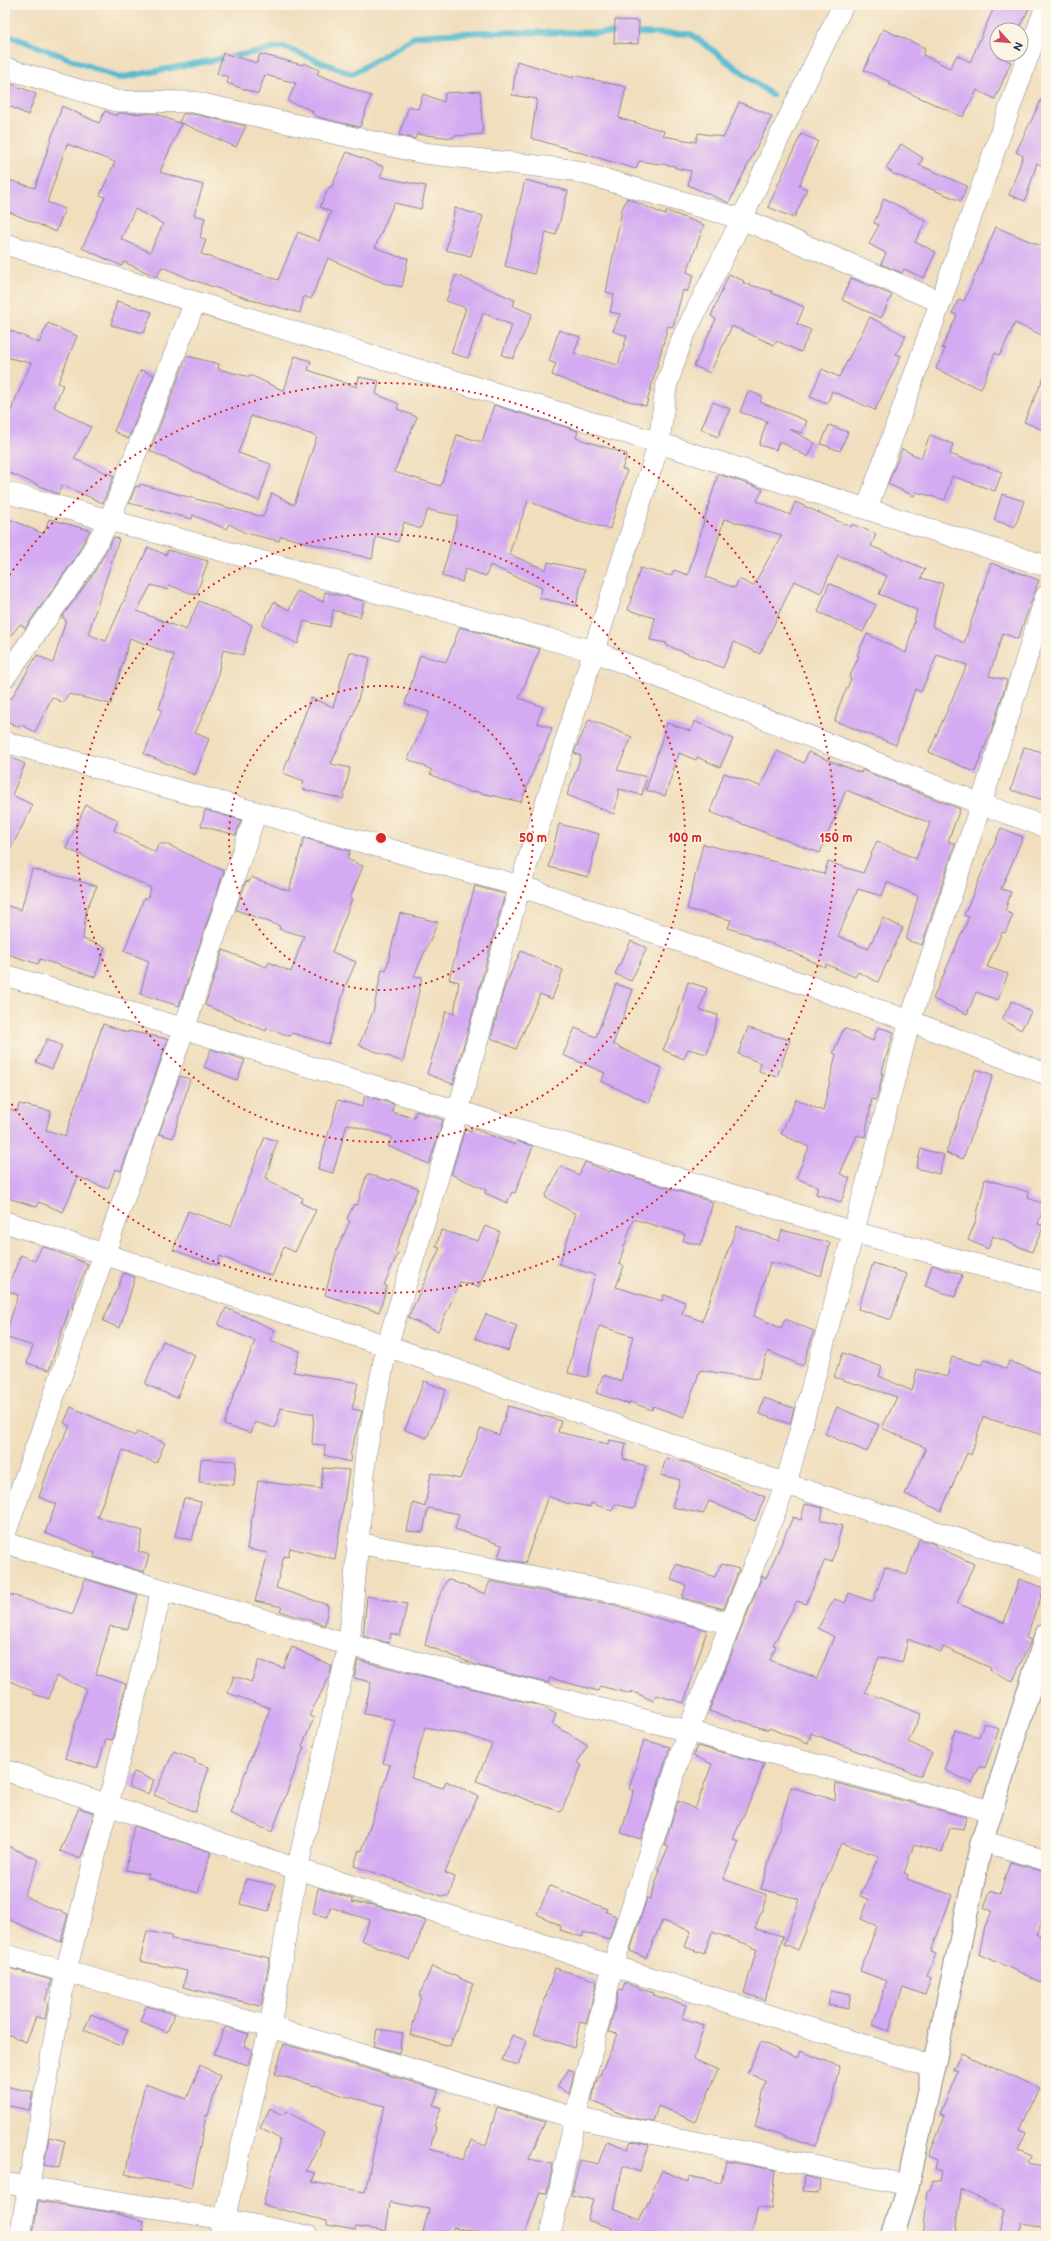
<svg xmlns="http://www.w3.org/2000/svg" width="1051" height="2241" font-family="'Balsamiq Sans',sans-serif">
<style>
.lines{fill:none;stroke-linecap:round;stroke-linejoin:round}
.stream{stroke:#53bad0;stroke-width:6}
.building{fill:#d4abf2;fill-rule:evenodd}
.minor-casing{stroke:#86868e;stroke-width:22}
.tertiary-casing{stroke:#86868e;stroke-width:24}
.minor{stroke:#fff;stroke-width:21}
.tertiary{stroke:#fff;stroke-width:22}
.ring{fill:none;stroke:#d62828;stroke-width:2;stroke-dasharray:2 4}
.centre{fill:#d62828;stroke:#fcf5e5;stroke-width:2}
.ring-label{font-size:12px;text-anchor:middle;font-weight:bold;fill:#d62828;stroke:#fcf5e5;stroke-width:3;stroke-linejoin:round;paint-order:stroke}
</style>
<rect width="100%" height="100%" fill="#fcf5e5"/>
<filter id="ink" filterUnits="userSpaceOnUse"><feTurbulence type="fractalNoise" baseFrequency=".025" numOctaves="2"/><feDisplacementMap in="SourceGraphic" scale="8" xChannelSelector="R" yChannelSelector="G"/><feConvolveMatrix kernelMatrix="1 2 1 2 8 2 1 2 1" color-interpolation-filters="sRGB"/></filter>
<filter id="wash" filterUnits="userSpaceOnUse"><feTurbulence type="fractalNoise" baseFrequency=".012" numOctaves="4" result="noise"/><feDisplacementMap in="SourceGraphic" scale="16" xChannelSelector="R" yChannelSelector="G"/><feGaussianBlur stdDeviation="0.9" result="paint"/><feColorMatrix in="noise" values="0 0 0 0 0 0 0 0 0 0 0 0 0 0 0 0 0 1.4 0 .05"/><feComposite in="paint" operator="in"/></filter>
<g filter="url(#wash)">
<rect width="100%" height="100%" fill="#f0debd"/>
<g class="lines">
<g class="stream">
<polyline points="632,33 691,34 772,95"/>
<polyline points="5,34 119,78 283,47 352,74 416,36 479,32 623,33"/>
</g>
</g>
<g id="blocks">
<g class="building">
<polygon points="995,5 1031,5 1018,30 997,30 997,56 1011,62 995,99 977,90 963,117 889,84 890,82 864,70 883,29 925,48 923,55 950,68 957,55 970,62"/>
<polygon points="615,20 639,21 638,44 614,43"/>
<polygon points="223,53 257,63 260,54 303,65 304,63 319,70 317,74 371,96 360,127 321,118 312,114 313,111 288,101 296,83 265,75 258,94 227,83 229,77 217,74"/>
<polygon points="517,61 573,78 573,75 626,87 619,118 664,131 663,136 696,142 698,133 724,137 739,102 772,116 729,203 688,185 691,171 675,168 675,166 639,161 636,169 531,138 537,99 512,95"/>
<polygon points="5,81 36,94 28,115 5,104"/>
<polygon points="1046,90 1046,168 1037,163 1025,201 1009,195 1023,156 1016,152"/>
<polygon points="480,91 483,134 454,136 453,138 417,134 415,139 399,135 409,106 418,109 423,94 444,102 445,93"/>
<path d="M62 106 99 123 105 111 117 116 118 113 157 114 181 124 160 172 203 185 194 215 205 218 200 237 206 240 201 254 278 280 298 232 319 241 331 212 320 207 329 187 331 188 347 152 384 167 380 177 426 186 421 209 394 203 375 247 396 256 408 258 402 287 384 283 328 258 311 299 304 296 300 313 255 301 190 279 162 267 157 277 124 262 122 266 82 248 105 197 100 195 115 162 67 144 47 202 65 209 56 232 5 210V179L35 188ZM135 209 163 224 150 252 121 239Z"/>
<polygon points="183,114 193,114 246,126 236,147 179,122"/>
<polygon points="801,134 818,141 799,186 807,189 794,218 768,207"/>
<polygon points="901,144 923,158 919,165 967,186 961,201 894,174 886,168"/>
<polygon points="525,180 568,191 556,235 546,232 534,274 505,266"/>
<polygon points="627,198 665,215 667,211 704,225 687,272 694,275 687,292 683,290 673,327 668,326 646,406 588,389 552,375 556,364 549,361 559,330 580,337 574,353 618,365 627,336 613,331 620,314 610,312 614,294 606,292 622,209"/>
<polygon points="884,198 926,221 915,242 936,252 924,278 904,269 902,273 881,264 886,253 869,244 879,225 874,223"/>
<polygon points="455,208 483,216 471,256 446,250"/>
<polygon points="996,227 1046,248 1046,337 1015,323 1000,355 995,353 981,389 936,369 945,349 942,348 957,315 952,313 959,299 964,301"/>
<polygon points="729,274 744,281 743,283 772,291 772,293 804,307 797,324 811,330 801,352 777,341 774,345 732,326 710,373 694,366 716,319 711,316"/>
<polygon points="456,275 515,300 513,306 532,314 513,359 502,355 512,325 483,313 468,358 451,353 466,308 446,301"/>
<polygon points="851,278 892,295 881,318 842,300"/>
<polygon points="117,301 152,312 144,333 111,325"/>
<polygon points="870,317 906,336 896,354 901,356 875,410 832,391 827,404 810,397 822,369 839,377"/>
<polygon points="48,323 77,336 58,383 63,385 54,407 91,427 74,459 114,476 103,503 62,485 58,494 56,493 5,471 5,424 31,363 5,357 5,328 39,343"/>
<polygon points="187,356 219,364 218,369 250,377 250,375 284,391 295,356 311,361 308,370 357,387 359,377 379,381 376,394 399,404 397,409 417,417 394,472 441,486 457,435 482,442 494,405 578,431 576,438 627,454 622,469 627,470 610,529 576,520 528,501 509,554 546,570 548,562 584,570 576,606 540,598 542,588 490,565 486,576 465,569 462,582 442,576 458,516 428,510 420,529 404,522 398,542 376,536 372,559 281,536 279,541 246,533 229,524 226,529 193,515 192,519 129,503 136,486 139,487 140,484 263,517 272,493 294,505 317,436 251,416 238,453 271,464 259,501 150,451"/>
<polygon points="141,370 154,375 128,439 114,431"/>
<polygon points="1046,372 1046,431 1024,422"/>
<polygon points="748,391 762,396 760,402 807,421 802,433 789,429 815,443 808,457 779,441 776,450 759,445 767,421 740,412"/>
<polygon points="713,402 730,409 718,437 701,429"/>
<polygon points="829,425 848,432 840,451 821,444"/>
<polygon points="930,435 953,444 950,454 1002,472 995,491 952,476 945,500 916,492 914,496 888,484 902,449 921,458"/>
<path d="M718 474 763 489 757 501 790 515 795 502 851 527 852 524 876 534 871 546 925 569 921 578 943 584 932 626 964 643 991 563 1039 580 1018 639 1003 633 989 676 1007 680 992 729 975 772 929 752 967 665 937 655 921 692 915 689 896 745 835 721 839 706 851 679 849 678 859 656 857 655 867 634 906 653 917 610 879 594 887 576 838 555 821 593 794 581 760 654 734 642 723 668 666 645 667 643 650 640 655 618 628 610 640 568 671 576 674 570 688 575ZM724 519 782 535 753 586 739 579 735 588 706 577Z"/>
<polygon points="1002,494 1024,501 1015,527 994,520"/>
<polygon points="5,517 44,534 49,519 90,530 74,560 25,628 20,624 5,643"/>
<polygon points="114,537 119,539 88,634 106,641 148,547 166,555 168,550 208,561 196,595 169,585 168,590 151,585 137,611 186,630 199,601 252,625 243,655 223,650 215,688 195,733 209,739 195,775 144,754 162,710 159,709 174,655 130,638 111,704 68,694 63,703 52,697 35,732 20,724 19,727 5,720 5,696 11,699 37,655 53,663 66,620 62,617 94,573"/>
<polygon points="829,583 876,605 863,632 818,612"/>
<polygon points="297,591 323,602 325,592 364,601 360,617 333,610 330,627 304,621 298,644 262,625 274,602 289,610"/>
<polygon points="460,627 540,649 519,698 543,707 537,723 552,728 542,754 540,754 521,802 473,791 472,793 430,774 432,770 408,759 429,712 405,704 420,655 446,662"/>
<polygon points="350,652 370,658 354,713 331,764 350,768 343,799 302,789 304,781 283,773 311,698 333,707"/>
<polygon points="589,719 632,737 617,770 647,777 642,795 619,789 614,814 567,795 581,756 574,753"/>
<polygon points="694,721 733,739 720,767 697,757 696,760 679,753 665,796 646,790 667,723 691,731"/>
<polygon points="1024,747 1046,753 1046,801 1011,790"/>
<polygon points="777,751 804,763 808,752 861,773 862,770 960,809 948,841 955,844 922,945 906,940 918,896 887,882 882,896 858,889 838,936 868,949 883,918 903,928 878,982 858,972 855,977 826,964 825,967 776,945 751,937 751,935 728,928 731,920 687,909 703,844 824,874 828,862 863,873 877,841 916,859 930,823 846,790 820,853 710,812 724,773 760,786"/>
<polygon points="5,755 25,764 12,795 33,805 5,860"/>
<polygon points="86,805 118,820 114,830 155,852 159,844 166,844 224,871 179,1006 140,994 149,961 124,951 144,898 147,899 151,888 66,848"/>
<polygon points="205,810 241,820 236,835 201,826"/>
<polygon points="559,824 599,834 588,877 549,867"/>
<polygon points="1001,828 1023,837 1001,889 1011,892 1005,911 1013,915 1005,933 1002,932 987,967 1008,974 998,1000 976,992 967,1014 933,999 969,917 964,915"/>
<polygon points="304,838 350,851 347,859 363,866 350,898 352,899 332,952 356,962 345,987 329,1044 292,1033 290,1036 267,1028 266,1031 205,1005 223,950 266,967 269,962 291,972 304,936 279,929 280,926 236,910 246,881 249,882 251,877 289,891"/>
<polygon points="32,869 97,886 86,910 83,939 105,947 95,977 40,959 38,964 5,953 5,905 21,910"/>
<polygon points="475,886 505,894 453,1084 427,1074 446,1011 454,1014 459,982 449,979"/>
<polygon points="400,913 438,922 414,976 422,977 403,1062 359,1045 373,1012 382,969 386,970"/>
<polygon points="631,941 647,948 631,981 615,974"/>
<polygon points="521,951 563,970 552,999 540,994 516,1049 491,1038 504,988"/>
<polygon points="688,982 707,988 700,1010 718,1015 707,1054 688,1049 684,1059 663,1050 677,1018"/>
<polygon points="616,984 633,990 613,1044 662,1068 649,1103 601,1081 605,1073 563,1055 575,1028 596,1037"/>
<polygon points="1012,1001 1031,1012 1021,1030 1002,1019"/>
<polygon points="103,1024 128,1033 128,1031 168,1039 121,1171 115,1169 108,1189 78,1177 63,1212 39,1202 37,1207 5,1197 5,1107 17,1112 19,1104 51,1111 46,1130 65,1136"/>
<polygon points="878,1027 894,1032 881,1074 883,1074 876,1100 872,1099 865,1137 857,1135 840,1174 850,1178 841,1202 816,1194 818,1187 796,1178 809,1147 781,1134 796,1099 823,1111 836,1054 833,1053 844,1028 873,1041"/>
<polygon points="748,1028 790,1040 777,1077 759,1071 761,1063 738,1054"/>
<polygon points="47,1039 62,1046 52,1069 36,1062"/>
<polygon points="211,1049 245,1060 237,1080 204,1067"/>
<polygon points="976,1069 993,1075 963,1159 946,1153"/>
<polygon points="180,1076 190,1079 173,1138 159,1134"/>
<polygon points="365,1096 394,1104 392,1112 414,1118 416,1111 443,1120 429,1164 388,1146 392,1137 347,1124 333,1173 318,1169 338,1100 362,1107"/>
<polygon points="472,1128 515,1145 517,1141 533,1146 515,1193 512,1192 507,1203 485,1193 486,1190 451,1174 465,1129 471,1132"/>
<polygon points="265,1137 277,1141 266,1178 269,1179 268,1181 303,1198 301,1203 316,1210 295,1252 284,1247 272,1276 220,1256 217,1265 173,1250 188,1211 231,1226"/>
<polygon points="921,1149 944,1155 939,1174 916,1168"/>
<polygon points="585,1162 610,1172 611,1170 713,1202 701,1245 683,1241 685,1234 633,1219 619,1264 624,1266 616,1287 662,1301 664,1295 685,1302 682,1314 702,1321 737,1226 779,1241 782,1230 830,1243 821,1276 770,1262 754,1316 781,1328 785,1319 814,1331 803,1366 768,1351 758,1379 700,1370 684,1417 653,1406 652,1410 630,1402 629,1404 596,1393 603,1375 621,1381 633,1336 599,1326 587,1377 568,1373 576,1338 595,1275 559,1264 576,1214 545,1197 561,1166 579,1175"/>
<polygon points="367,1174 391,1181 391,1179 418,1188 395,1252 398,1253 384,1285 387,1286 379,1312 325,1295 337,1249 350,1221 347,1219 354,1204 357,1205"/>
<polygon points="985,1179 1029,1192 1028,1198 1045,1204 1038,1224 1044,1226 1032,1252 993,1236 988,1249 968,1240 975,1223"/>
<polygon points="485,1226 500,1232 479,1287 460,1282 438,1331 408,1318 440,1248 436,1247 441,1230 478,1241"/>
<polygon points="42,1246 88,1264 76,1291 72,1309 69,1310 49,1370 27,1363 33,1346 5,1337 18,1295 6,1290 21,1255 35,1261"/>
<polygon points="873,1263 907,1274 891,1320 858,1309"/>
<polygon points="932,1265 962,1275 955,1297 925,1286"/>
<polygon points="124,1273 135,1277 120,1328 103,1321"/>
<polygon points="226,1308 275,1330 270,1340 300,1351 293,1372 358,1383 352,1409 362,1411 351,1451 350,1462 324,1455 325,1445 312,1444 314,1414 281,1408 275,1428 255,1422 251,1433 224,1425 234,1394 255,1341 218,1325"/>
<polygon points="486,1314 517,1326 508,1351 475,1338"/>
<polygon points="163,1341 195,1355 177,1398 145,1384"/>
<polygon points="843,1353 882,1367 879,1376 912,1391 917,1369 947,1377 952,1357 981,1365 984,1359 1006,1369 1009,1361 1046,1375 1046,1436 983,1417 971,1455 967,1453 941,1511 905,1494 926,1448 882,1428 897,1397 834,1377"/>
<polygon points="424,1381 446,1390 427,1438 405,1430"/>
<polygon points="764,1398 794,1408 790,1424 759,1414"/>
<polygon points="508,1406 561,1421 558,1432 608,1444 609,1440 626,1443 623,1459 646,1466 634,1509 615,1504 612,1511 591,1503 590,1507 570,1503 569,1504 548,1496 525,1563 498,1558 502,1545 455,1529 459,1514 428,1508 423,1532 407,1531 413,1503 425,1507 431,1473 460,1479 481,1428 499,1435"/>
<polygon points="71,1407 135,1436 137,1432 165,1443 156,1463 123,1450 97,1517 143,1531 138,1551 149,1555 144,1572 94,1557 95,1553 45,1533 56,1504 39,1497 50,1465 70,1426 64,1423"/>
<polygon points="837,1407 879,1425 867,1452 825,1434"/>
<polygon points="666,1458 688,1463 765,1497 755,1521 709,1501 703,1514 672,1507 680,1480 661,1475"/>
<polygon points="201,1459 236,1461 234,1485 199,1482"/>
<polygon points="323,1468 349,1470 335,1559 290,1548 288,1557 284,1556 276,1588 328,1605 325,1625 280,1611 282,1607 255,1601 268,1553 247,1549 258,1481 321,1489"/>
<polygon points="184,1498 201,1502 192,1540 175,1536"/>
<polygon points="805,1504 823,1508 821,1520 842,1526 832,1562 825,1560 806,1604 797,1601 773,1645 776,1646 770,1660 817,1678 834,1637 818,1628 834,1599 845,1603 849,1593 873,1602 885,1567 907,1575 919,1539 935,1544 935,1546 974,1564 957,1603 1004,1623 1019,1579 1044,1588 1026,1638 1031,1640 1013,1681 990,1671 991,1668 943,1647 941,1652 908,1639 902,1663 879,1657 865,1692 921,1714 908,1742 932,1753 921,1776 811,1733 808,1743 769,1728 768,1730 709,1711 762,1576 766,1578 793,1517 801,1520"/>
<polygon points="676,1564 715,1577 721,1564 739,1569 724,1609 682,1598 686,1585 671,1580"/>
<polygon points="85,1579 138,1595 128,1629 110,1626 96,1674 126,1684 112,1740 106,1739 97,1768 65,1758 86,1689 56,1676 49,1699 33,1694 34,1692 5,1679 5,1593 73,1614"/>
<polygon points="447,1579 485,1594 490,1581 615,1605 674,1623 675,1621 707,1630 684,1703 656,1695 654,1701 631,1691 631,1694 600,1686 598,1691 550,1678 548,1683 479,1666 425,1645 434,1609"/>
<polygon points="367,1596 407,1604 400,1636 391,1633 389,1643 363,1636"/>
<polygon points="292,1647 332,1666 329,1678 309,1716 314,1718 302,1746 304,1747 272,1832 230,1813 243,1782 242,1781 270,1708 228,1693 234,1676 251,1682 259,1660 283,1668"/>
<polygon points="358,1660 542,1706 556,1714 552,1724 588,1745 577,1763 582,1765 561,1812 476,1781 492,1744 470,1736 425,1727 411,1778 443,1788 446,1781 478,1796 445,1873 455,1877 449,1896 442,1896 354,1866 359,1850 362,1851 390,1765 383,1763 395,1720 364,1714 371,1682 354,1678"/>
<polygon points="984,1723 999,1729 985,1768 980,1766 972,1783 945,1770 955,1730 979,1737"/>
<polygon points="644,1740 670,1747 641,1839 621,1833 634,1790 629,1789"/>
<polygon points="697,1746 764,1763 757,1785 733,1839 739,1841 723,1879 767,1895 755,1929 783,1936 765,2000 744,1993 757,1949 752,1948 752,1946 712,1932 704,1954 685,1947 691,1931 662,1921 646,1958 630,1951 647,1898 650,1899 660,1870 658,1869 669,1847 664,1845 678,1801 695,1809 712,1764 693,1756"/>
<polygon points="174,1751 195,1760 194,1762 209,1767 195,1812 154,1795"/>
<polygon points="134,1772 154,1780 148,1794 128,1787"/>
<polygon points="836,1783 966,1817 963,1830 950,1828 942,1852 914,1844 904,1873 908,1875 907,1879 952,1895 931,1952 936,1954 927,1976 931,1978 925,1995 903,1987 889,2031 873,2025 887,1981 860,1971 877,1926 861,1919 869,1899 860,1896 879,1856 841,1843 798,1950 784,1944 800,1899 761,1889 791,1787 835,1800"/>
<polygon points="79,1808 94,1813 85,1847 80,1859 60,1851"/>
<polygon points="134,1826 211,1852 198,1893 148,1878 149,1874 126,1870"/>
<polygon points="5,1845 39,1860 24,1895 43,1905 68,1914 61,1942 5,1918"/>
<polygon points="1010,1862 1046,1872 1046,1913 1036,1934 1046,1939 1046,1984 979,1954 985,1927 992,1911 984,1907 991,1890 1000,1894"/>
<polygon points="246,1879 275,1885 269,1911 240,1904"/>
<polygon points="550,1886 607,1909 606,1912 616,1916 609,1940 584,1932 582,1937 560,1930 561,1926 537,1914"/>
<polygon points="318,1888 353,1899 352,1902 374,1905 426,1921 410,1960 361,1940 370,1920 330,1907 328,1917 313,1914"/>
<polygon points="147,1931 172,1936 171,1939 218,1946 218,1947 270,1958 261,2006 183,1987 187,1971 140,1961"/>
<polygon points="432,1966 473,1984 450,2046 410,2035 421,1996 419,1996"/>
<polygon points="5,1967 52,1980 45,2002 48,2003 45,2019 36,2017 26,2042 5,2033"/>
<polygon points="555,1968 597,1981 586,2024 580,2022 574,2048 534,2034"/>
<polygon points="625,1983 653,1993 653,1995 686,2005 682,2018 704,2025 694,2059 718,2070 696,2122 658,2106 653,2122 629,2117 592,2101 595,2086 618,2034 609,2032 619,1990 622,1991"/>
<polygon points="831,1990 851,1994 848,2009 828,2005"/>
<polygon points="146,2006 175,2014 167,2032 140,2021"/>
<polygon points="91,2014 128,2030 121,2046 84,2030"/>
<polygon points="225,2027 249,2034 244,2046 252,2050 248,2065 214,2054"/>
<polygon points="377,2029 403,2033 399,2053 374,2046"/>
<polygon points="512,2035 527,2041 518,2065 502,2060"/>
<polygon points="761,2042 797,2058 800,2051 839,2066 832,2102 815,2147 755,2127 766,2081 747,2073"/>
<polygon points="284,2044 439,2090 433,2105 441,2108 434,2126 436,2127 430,2148 463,2160 471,2140 486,2146 497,2107 545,2122 529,2159 553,2164 547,2193 540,2192 524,2236 497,2236 453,2227 451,2236 422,2236 429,2209 390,2202 386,2231 356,2227 355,2230 327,2225 327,2221 263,2205 280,2139 260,2128 270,2108 283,2115 286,2111 324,2133 306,2171 315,2173 312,2182 365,2192 376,2140 374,2139 385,2106 341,2095 315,2085 315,2086 275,2074"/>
<polygon points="961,2053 1039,2089 1020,2130 1026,2133 1018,2151 1032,2157 1029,2163 1046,2166 1046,2227 1023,2223 1020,2236 999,2234 1004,2209 961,2190 956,2236 923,2236 928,2190 930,2190 932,2181 940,2182 942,2171 935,2169 937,2160 929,2156 945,2116 940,2114 958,2071 953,2069"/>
<polygon points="200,2065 220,2076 208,2115 206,2115 192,2188 125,2174 145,2084 187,2099"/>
<polygon points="569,2069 574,2072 569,2094 557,2087"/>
<polygon points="5,2086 33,2092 29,2110 5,2105"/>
<polygon points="49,2137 65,2141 59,2168 44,2165"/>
<polygon points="607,2141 628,2149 631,2141 649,2145 640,2172 623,2166 614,2209 640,2220 662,2170 688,2182 689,2176 721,2183 726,2161 775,2170 771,2209 758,2208 751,2236 609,2236 612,2228 587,2220 593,2200 571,2195 580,2160 598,2164"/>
<polygon points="805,2176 820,2180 819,2192 803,2191"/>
<polygon points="38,2201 109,2212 144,2221 141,2236 40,2236 33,2234"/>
</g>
</g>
</g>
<g filter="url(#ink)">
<use href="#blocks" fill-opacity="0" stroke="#86868e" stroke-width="1"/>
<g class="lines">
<defs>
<g id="minor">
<polyline points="5,68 116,101 194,102 423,153 572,170 742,219 941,302"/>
<polyline points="5,244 659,443 1046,566"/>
<polyline points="5,492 593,651 981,804 1046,827"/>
<polyline points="867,508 1046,6"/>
<polyline points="5,677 84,566 110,519 195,302"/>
<polyline points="5,742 520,886 910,1021 1046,1074"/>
<polyline points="5,975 458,1111 853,1232 1046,1283"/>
<polyline points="5,1222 387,1346 786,1484 1046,1567"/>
<polyline points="5,1534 184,1029 256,812"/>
<polyline points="5,1543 349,1645 688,1731 991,1811"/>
<polyline points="358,1543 618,1593 731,1624"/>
<polyline points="5,1770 297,1869 613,1966 933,2067"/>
<polyline points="982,1841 1046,1860"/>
<polyline points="5,1955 270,2027 575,2118 908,2185"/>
<polyline points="5,2183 223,2219 308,2236"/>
<polyline points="20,2236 66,1971 162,1590"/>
<polyline points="220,2236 270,2027 297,1869 349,1645 366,1452 387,1346 458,1111 520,886 659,443 666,387 682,339 742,219 776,144 843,5"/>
<polyline points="550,2236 575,2118 613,1966 688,1731 786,1484 910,1021 981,804 1046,596"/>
</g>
<polyline id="tertiary" points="893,2236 908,2185 982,1841 1046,1635"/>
</defs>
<use href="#minor" class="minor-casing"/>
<use href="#tertiary" class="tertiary-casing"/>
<use href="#minor" class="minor"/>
<use href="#tertiary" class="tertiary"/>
</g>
</g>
<g class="ring">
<circle cx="381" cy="838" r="152"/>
<circle cx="381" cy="838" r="304"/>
<path d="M6 580A455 455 0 1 1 6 1096"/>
</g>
<circle cx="381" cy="838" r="6" class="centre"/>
<g class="ring-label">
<text x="533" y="842">50 m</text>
<text x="685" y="842">100 m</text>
<text x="836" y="842">150 m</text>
</g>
<rect width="1051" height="2241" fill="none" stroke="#fcf5e5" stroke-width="20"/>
<g transform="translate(1009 42) rotate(116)"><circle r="19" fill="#fcf5e5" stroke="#a2a6af"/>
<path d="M0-3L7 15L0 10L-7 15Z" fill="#d1495b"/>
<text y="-6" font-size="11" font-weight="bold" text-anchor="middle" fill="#1b2f5e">N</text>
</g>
</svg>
